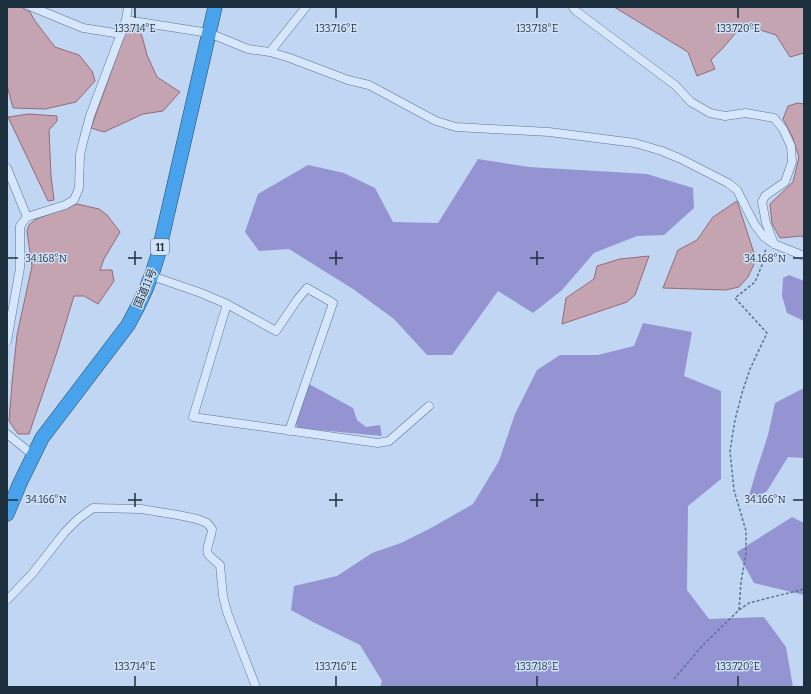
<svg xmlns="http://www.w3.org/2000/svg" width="811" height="694" font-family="Bitter,'Noto Sans JP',serif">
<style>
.green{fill:#9494d3}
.water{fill:#c5a4b2;stroke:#956a79}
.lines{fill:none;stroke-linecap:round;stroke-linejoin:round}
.street-casing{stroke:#56778f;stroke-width:9}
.highway-casing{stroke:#2b4b5c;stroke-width:15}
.path{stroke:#56778f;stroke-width:1.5;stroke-dasharray:3 2;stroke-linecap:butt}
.street{stroke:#d6e6fd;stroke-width:8}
.highway{stroke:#48a3ec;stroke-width:14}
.ticks{fill:none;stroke:#1c313d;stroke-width:1.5}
.labels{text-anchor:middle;stroke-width:3;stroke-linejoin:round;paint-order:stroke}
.shield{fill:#d2e2f9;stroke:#536675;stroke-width:1}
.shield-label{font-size:10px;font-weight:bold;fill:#1c313d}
.street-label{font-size:11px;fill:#1c313d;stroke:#d2e2f9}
.ticks-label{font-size:10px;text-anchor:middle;fill:#1c313d;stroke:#d2e2f9;stroke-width:3;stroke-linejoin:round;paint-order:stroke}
</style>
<rect width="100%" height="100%" fill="#c1d6f3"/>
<g class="green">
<polygon points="478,159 529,167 647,174 693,188 694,208 664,235 637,236 594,253 562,290 533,313 498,291 452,355 427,355 394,319 353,289 289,249 259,251 245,232 258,194 308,165 344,173 375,188 393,222 438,223"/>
<polygon points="789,275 804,281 804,321 787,313 782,296 783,278"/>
<polygon points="643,323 692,332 684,376 721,391 721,479 688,506 687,590 709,619 764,617 786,647 793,687 380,687 382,681 360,645 313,622 291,610 294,586 337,576 372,553 401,543 431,528 473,504 499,461 515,414 537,370 560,355 598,355 634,346"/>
<polygon points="309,384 353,408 357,420 366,427 380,425 382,436 297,428 296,423"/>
<polygon points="804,388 804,458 788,457 767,491 747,503 755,475 768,435 775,403"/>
<polygon points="792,517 804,523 804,595 754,583 737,552"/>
</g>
<g class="water">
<polygon points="7,7 21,7 30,12 35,21 55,47 79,55 92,71 95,81 76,102 45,109 13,108 7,85"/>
<polygon points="614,7 804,7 804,53 790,57 776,35 754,28 739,29 723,48 711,60 715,69 697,76 688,52"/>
<polygon points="128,25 137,27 142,36 147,55 157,77 180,92 163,111 143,114 104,132 91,128"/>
<polygon points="798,103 804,104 804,238 801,236 780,238 772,224 770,204 793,182 799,157 792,136 783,119 788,106"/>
<polygon points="29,114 57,116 57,121 49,130 51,176 54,200 48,201 8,117"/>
<polygon points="737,201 754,253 754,264 748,277 739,287 726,290 663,288 678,250 697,240 713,217"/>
<polygon points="77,204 99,209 107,215 120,232 104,259 100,270 112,270 114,281 98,304 84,296 74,296 57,352 29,434 18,434 9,421 12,383 17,335 32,266 27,231 29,225 36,219"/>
<polygon points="649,256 635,295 627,302 562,324 566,298 594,279 597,266 620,259"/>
</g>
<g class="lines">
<defs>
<g id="street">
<polyline points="32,7 83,28 121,34"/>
<polyline points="573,7 576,11 675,85 691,102 710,113 725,116 746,113 774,118 783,129 791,146 792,162 785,182 765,196 762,202 766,223 774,244"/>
<polyline points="126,20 209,33 248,49 270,52 290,58 348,80 369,85 436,121 456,127 549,132 635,143 662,151 681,159 728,183 737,190 755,225 764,237 774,244 804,256"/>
<polyline points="270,52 306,7"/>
<polyline points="7,168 27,217"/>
<polyline points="152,276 201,293 227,304 276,331 297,300 307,288 333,303 289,431"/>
<polyline points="227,304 193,417 378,443 389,441 429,406"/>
<polyline points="7,341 20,268 20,226 27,217 65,205 74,200 79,188 80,155 83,142 90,116 126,20 128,7"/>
<polyline points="7,434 33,455"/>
<path d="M7 600 32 574 65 532 78 519 93 508 141 509 178 515 197 519 207 523 212 529C212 536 205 549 208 554 211 558 217 562 220 565L223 596 227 612 256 687"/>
</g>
<path id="highway" d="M7 514 20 483 42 438 128 325C141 302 151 281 158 255L215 7"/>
</defs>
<use href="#street" class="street-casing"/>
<use href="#highway" class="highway-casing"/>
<g class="path">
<polyline points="739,610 741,582 746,554 746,531 734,490 730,451 735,420 742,393 750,369 767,333 735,298 755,282 762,265 766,248"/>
<polyline points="674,679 703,645 739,610 749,603 804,589"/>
</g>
<use href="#street" class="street"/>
<use href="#highway" class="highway"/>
</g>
<path class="ticks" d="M135 8V18M336 8V18M537 8V18M738 8V18M135 251V265M336 251V265M537 251V265M8 258H18M128 258H142M329 258H343M530 258H544M793 258H803M135 493V507M336 493V507M537 493V507M8 500H18M128 500H142M329 500H343M530 500H544M793 500H803M135 676V686M336 676V686M537 676V686M738 676V686"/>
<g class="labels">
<rect class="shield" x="151" y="239" width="18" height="16" rx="3"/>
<g class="shield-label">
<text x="160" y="251">11</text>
</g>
<g class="street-label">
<text transform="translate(145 288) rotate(-67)" y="4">国道11号</text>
</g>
</g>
<g class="ticks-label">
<text x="135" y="32">133.714°E</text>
<text x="336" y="32">133.716°E</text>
<text x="537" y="32">133.718°E</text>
<text x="738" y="32">133.720°E</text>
<text x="46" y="262">34.168°N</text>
<text x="765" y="262">34.168°N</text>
<text x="46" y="503">34.166°N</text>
<text x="765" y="503">34.166°N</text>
<text x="135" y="670">133.714°E</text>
<text x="336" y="670">133.716°E</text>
<text x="537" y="670">133.718°E</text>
<text x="738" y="670">133.720°E</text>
</g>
<rect width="811" height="694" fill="none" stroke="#1c313d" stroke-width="16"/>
</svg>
